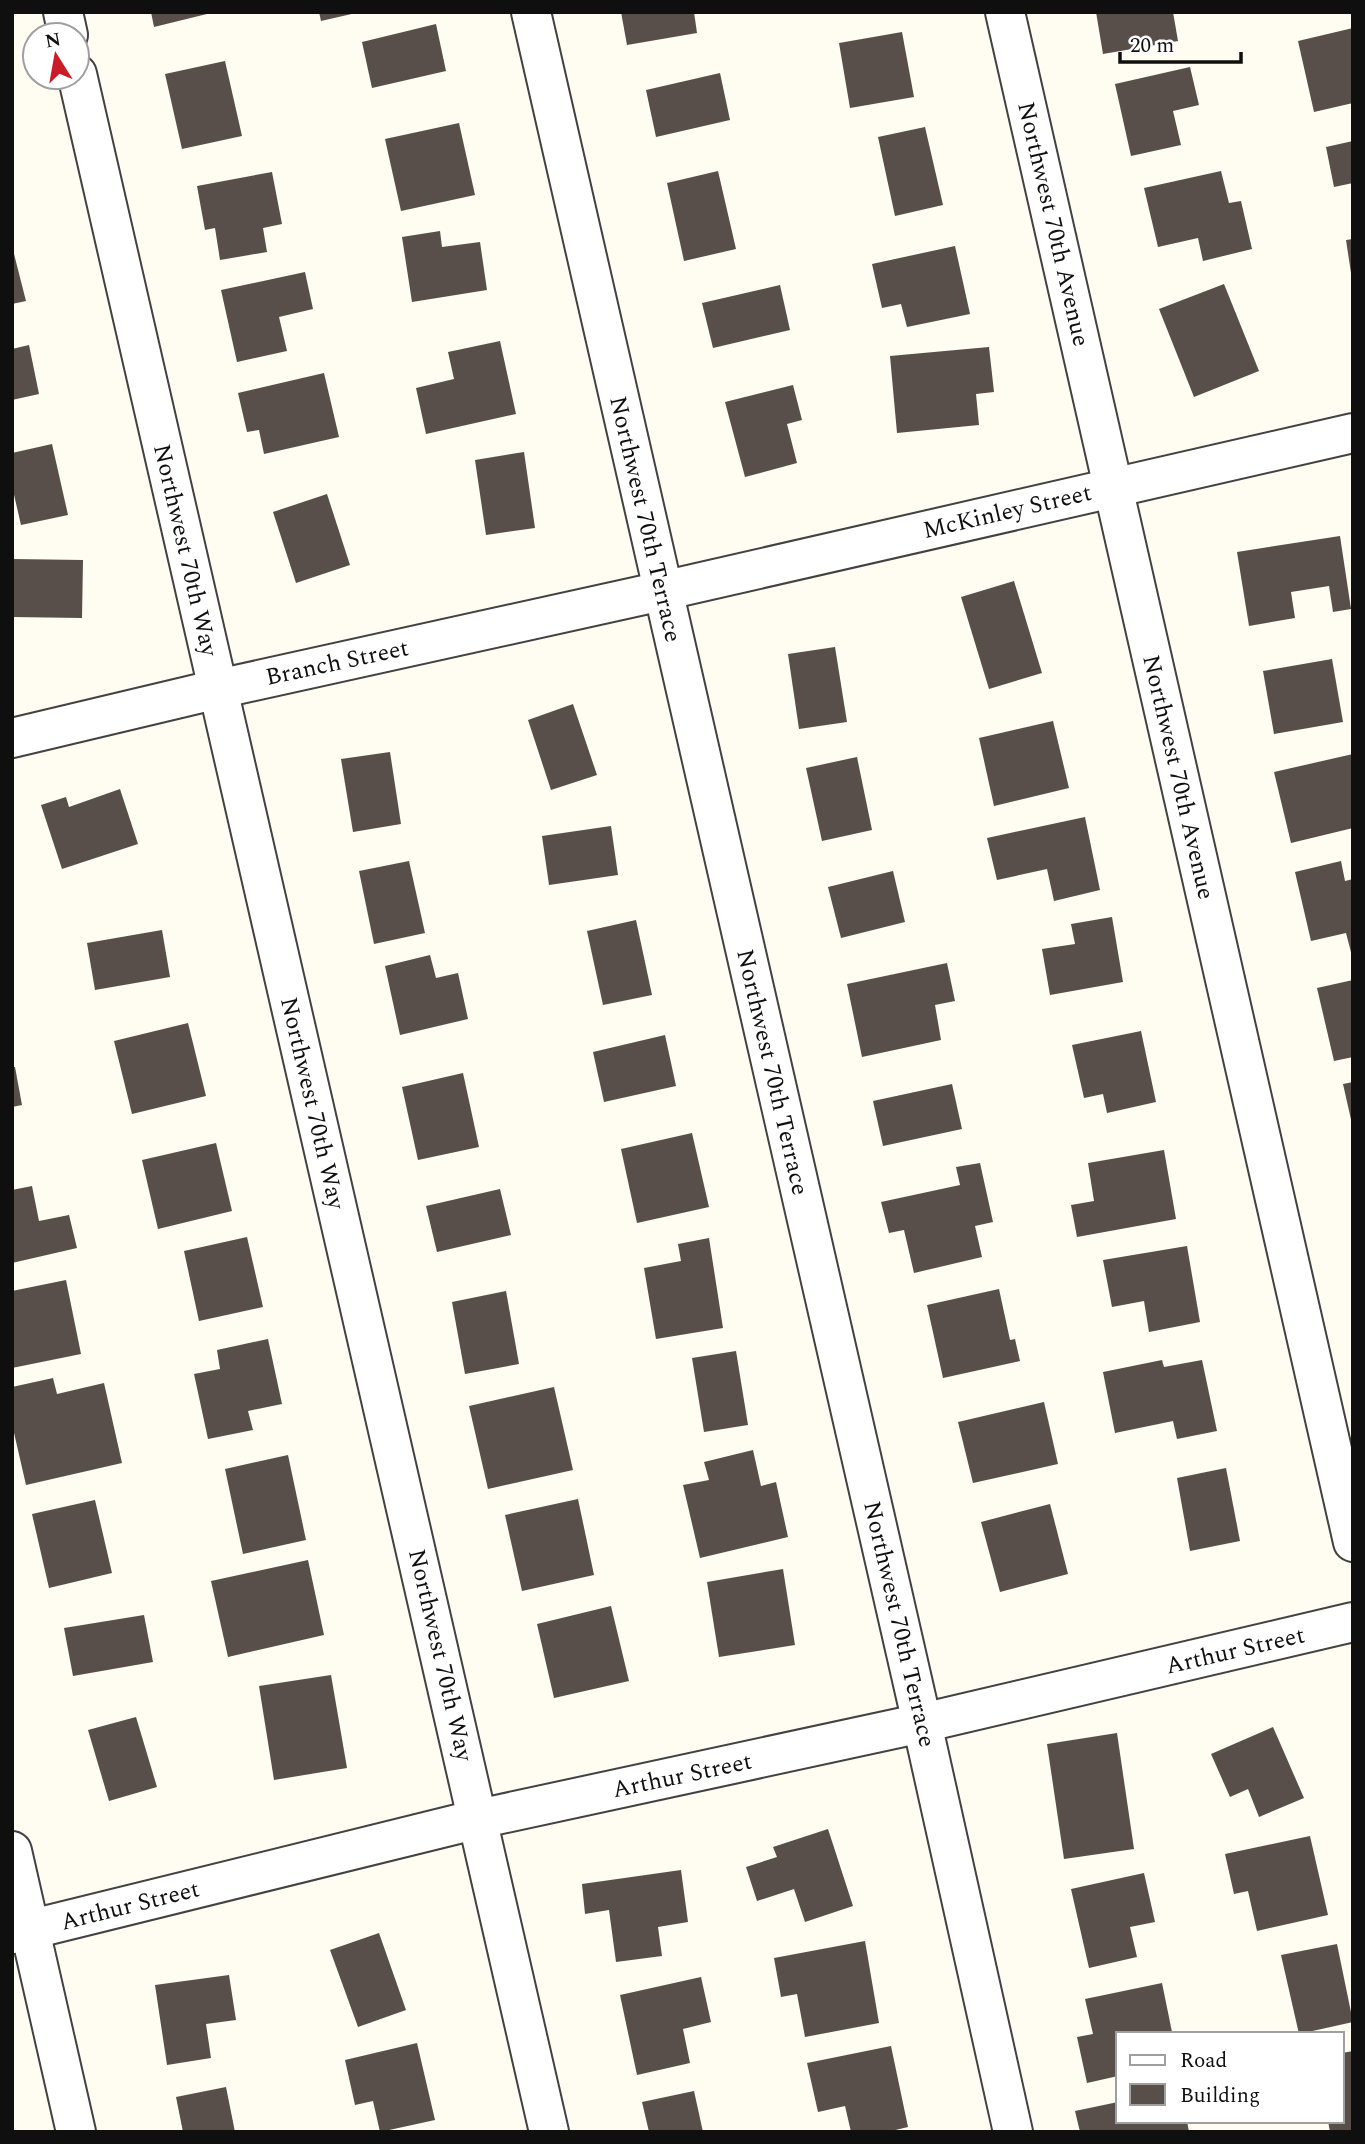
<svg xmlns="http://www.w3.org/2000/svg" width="1365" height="2144" font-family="Spectral,serif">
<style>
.building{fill:#584f4a}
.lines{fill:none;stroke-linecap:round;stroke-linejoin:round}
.minor-casing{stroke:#424242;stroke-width:42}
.minor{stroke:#fff;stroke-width:38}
.labels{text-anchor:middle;stroke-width:7;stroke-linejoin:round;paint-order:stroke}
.street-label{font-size:24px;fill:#0f0f0f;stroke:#fff}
</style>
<rect width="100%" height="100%" fill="#fffcf1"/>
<g class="building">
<polygon points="151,12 211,12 211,13 154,27"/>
<polygon points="319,12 356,12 356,13 321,21"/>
<polygon points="621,12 694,12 697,33 627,45"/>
<polygon points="1096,12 1173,12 1178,41 1103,54"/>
<polygon points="436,24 446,71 372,88 362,42"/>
<polygon points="1353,28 1353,103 1314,112 1298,41"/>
<polygon points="902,32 914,97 850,108 839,43"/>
<polygon points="225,61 242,136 182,149 165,74"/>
<polygon points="1190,67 1199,105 1173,111 1181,145 1131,156 1115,84"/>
<polygon points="720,73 730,120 656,137 646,90"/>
<polygon points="459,123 475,195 401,211 385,139"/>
<polygon points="925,127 943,205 895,216 878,137"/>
<polygon points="1353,141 1353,183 1334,187 1326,147"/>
<polygon points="718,171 736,249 684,261 667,183"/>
<polygon points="1221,171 1229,203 1241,201 1252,249 1203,261 1198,238 1158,247 1144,188"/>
<polygon points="272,172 282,224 263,228 267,252 220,260 215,228 205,230 197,186"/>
<polygon points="440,231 442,247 480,242 487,290 412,302 402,237"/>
<polygon points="1353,239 1353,273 1351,273 1346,240"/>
<polygon points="12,246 26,301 12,304"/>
<polygon points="955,246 970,314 907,327 901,304 882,308 872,264"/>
<polygon points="305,272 313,309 279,317 287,351 237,362 221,290"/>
<polygon points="1224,284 1259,371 1194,397 1159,309"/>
<polygon points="780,285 790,330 713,348 702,303"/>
<polygon points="500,341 516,414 426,434 416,388 454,379 448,352"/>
<polygon points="29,345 39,394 12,400 12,349"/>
<polygon points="989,347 994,392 976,394 979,425 897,433 890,356"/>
<polygon points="324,373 339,437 264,454 259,430 247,432 238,393"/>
<polygon points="793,385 802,420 787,424 797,463 745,477 725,402"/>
<polygon points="52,444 68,515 21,525 12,486 12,453"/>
<polygon points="524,452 535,528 486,535 475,460"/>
<polygon points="327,494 350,565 296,583 273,512"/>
<polygon points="1340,536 1351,609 1333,612 1329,586 1291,592 1295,618 1249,626 1237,552"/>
<polygon points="12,559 83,560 82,618 12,617"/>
<polygon points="1014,581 1042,673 989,689 961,597"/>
<polygon points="835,647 847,722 799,729 788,654"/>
<polygon points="1332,659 1343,722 1274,734 1263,671"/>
<polygon points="573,704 597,775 551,790 528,720"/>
<polygon points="1053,721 1069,788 994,806 979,738"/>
<polygon points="390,752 401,824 353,832 341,759"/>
<polygon points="1353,754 1353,828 1291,843 1274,772"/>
<polygon points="857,757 872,830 822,841 806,768"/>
<polygon points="120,789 138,844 62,869 41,805 66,797 69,807"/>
<polygon points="1085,817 1100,890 1054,901 1047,869 997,880 987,838"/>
<polygon points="611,826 618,875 549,885 542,836"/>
<polygon points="409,861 425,933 374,944 359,871"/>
<polygon points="1341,861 1345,881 1353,879 1353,960 1346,933 1311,941 1295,872"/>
<polygon points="893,871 905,922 841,938 828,887"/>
<polygon points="1112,917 1123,982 1050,995 1042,949 1075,944 1071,924"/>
<polygon points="636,920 652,995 603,1005 587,931"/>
<polygon points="162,930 170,977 95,990 87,943"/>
<polygon points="430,955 436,978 458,973 468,1019 400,1035 385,966"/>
<polygon points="947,963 955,1001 935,1005 941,1040 862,1057 847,984"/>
<polygon points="1353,980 1353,1057 1334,1061 1317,988"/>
<polygon points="188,1023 206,1096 132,1114 114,1041"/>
<polygon points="1141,1031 1156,1102 1107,1113 1103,1094 1084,1098 1072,1045"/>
<polygon points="665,1035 676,1086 604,1102 593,1052"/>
<polygon points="12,1067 15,1067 22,1105 12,1107"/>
<polygon points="463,1073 479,1147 418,1160 402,1087"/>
<polygon points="1353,1082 1353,1124 1352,1124 1343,1084"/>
<polygon points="952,1084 962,1129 883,1146 873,1101"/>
<polygon points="692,1133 709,1207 637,1223 621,1149"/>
<polygon points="216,1143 232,1211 158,1229 142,1160"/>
<polygon points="1164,1150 1176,1219 1077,1237 1071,1205 1094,1201 1088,1163"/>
<polygon points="980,1163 993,1222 975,1226 982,1257 914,1273 904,1230 889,1233 881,1202 960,1185 956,1167"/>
<polygon points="32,1186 39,1221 69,1215 77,1248 12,1263 12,1190"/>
<polygon points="500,1189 511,1235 437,1252 426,1206"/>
<polygon points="247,1237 263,1307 199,1321 184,1251"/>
<polygon points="709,1238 723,1328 656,1339 644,1268 681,1261 678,1244"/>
<polygon points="1187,1246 1200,1322 1149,1332 1144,1301 1112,1307 1103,1260"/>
<polygon points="66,1280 81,1354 12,1368 12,1291"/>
<polygon points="999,1289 1010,1340 1015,1339 1020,1361 943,1378 927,1305"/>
<polygon points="506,1291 519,1364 465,1374 452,1302"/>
<polygon points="268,1339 282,1404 248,1411 253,1430 208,1439 194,1374 220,1369 217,1350"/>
<polygon points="736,1351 748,1425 704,1432 692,1358"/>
<polygon points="1162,1360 1164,1367 1202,1360 1217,1431 1177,1439 1173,1421 1115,1433 1103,1372"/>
<polygon points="53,1378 57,1394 104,1383 122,1463 26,1485 12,1424 12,1387"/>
<polygon points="554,1387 573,1470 488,1489 469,1406"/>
<polygon points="1044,1402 1058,1464 973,1483 958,1422"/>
<polygon points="753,1450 761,1486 776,1482 788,1537 700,1558 683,1485 709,1480 704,1462"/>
<polygon points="288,1455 306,1540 243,1554 225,1469"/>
<polygon points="1226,1468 1240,1541 1190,1551 1177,1478"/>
<polygon points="578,1499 594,1575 522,1591 505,1515"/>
<polygon points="95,1500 112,1573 49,1588 32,1514"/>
<polygon points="1050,1504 1068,1574 1000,1592 981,1522"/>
<polygon points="308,1560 324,1635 228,1657 211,1581"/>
<polygon points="783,1569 795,1645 719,1657 707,1582"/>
<polygon points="611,1606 629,1681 554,1698 537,1624"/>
<polygon points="144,1615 153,1662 73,1676 64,1628"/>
<polygon points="331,1675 347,1768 274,1780 259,1686"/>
<polygon points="136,1717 157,1787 109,1801 88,1730"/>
<polygon points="1273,1727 1304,1798 1259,1817 1248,1789 1230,1797 1211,1754"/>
<polygon points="1117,1733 1134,1849 1064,1859 1047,1744"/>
<polygon points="828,1829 853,1906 805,1922 794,1889 757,1901 746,1867 777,1857 773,1847"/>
<polygon points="1310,1836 1328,1915 1257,1931 1248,1891 1234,1894 1225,1854"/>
<polygon points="681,1870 688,1922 658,1927 662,1956 616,1962 609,1910 585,1914 582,1884"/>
<polygon points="1144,1873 1155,1922 1130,1927 1137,1957 1089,1968 1071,1889"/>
<polygon points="379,1933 406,2010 358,2027 330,1950"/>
<polygon points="865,1941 879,2023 805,2037 797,1994 781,1997 774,1958"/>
<polygon points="1337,1944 1353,2022 1299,2034 1281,1955"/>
<polygon points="229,1975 236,2020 206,2024 211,2058 167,2065 155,1985"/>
<polygon points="701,1977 711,2022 683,2029 690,2063 637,2075 620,1995"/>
<polygon points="1162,1983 1172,2032 1118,2034 1118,2076 1087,2083 1077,2037 1093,2034 1085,1999"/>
<polygon points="417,2043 435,2120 380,2132 373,2101 355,2105 345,2060"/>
<polygon points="891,2046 908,2127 887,2132 851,2132 845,2106 818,2112 807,2063"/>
<polygon points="1353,2051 1353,2132 1330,2132 1328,2121 1342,2121 1342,2053"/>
<polygon points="226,2087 235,2132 183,2132 176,2097"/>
<polygon points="694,2091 703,2132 649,2132 642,2102"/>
<polygon points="1118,2102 1118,2121 1187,2121 1189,2132 1080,2132 1075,2111"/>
</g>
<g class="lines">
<defs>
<g id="minor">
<polyline points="63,12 68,35"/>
<polyline points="531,12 922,1723 1013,2132"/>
<polyline points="1005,12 1353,1542"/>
<polyline points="77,74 549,2132"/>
<polyline points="12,738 218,689 662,591 1353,433"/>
<polyline points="12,1851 76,2132"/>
<polyline points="12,1934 478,1819 922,1723 1353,1622"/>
</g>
</defs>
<use href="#minor" class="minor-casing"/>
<use href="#minor" class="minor"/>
</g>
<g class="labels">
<g class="street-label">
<text transform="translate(1054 224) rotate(77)" y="8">Northwest 70th Avenue</text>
<text transform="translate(1007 511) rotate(-13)" y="8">McKinley Street</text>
<text transform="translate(646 519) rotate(77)" y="8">Northwest 70th Terrace</text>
<text transform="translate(186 550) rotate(77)" y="8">Northwest 70th Way</text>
<text transform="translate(337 662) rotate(-12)" y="8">Branch Street</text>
<text transform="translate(1179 777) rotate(77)" y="8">Northwest 70th Avenue</text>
<text transform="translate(773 1072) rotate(77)" y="8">Northwest 70th Terrace</text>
<text transform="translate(313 1103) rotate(77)" y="8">Northwest 70th Way</text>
<text transform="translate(900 1624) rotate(77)" y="8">Northwest 70th Terrace</text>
<text transform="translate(1235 1650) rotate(-13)" y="8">Arthur Street</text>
<text transform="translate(441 1655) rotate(77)" y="8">Northwest 70th Way</text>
<text transform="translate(682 1775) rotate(-12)" y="8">Arthur Street</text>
<text transform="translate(130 1905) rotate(-14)" y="8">Arthur Street</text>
</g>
</g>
<rect width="1365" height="2144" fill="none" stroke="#0f0f0f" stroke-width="28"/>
<rect x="1116" y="2032" width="228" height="91" fill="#ffffff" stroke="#9f9f9f" stroke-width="2"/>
<rect x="1130" y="2055" width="35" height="10" fill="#ffffff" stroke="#9f9f9f" stroke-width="2"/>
<text x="1180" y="2067" font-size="21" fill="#0f0f0f">Road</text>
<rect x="1130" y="2084" width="35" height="21" fill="#584f4a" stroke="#9f9f9f" stroke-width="2"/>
<text x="1180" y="2102" font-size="21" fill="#0f0f0f">Building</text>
<g transform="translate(56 56) rotate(349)"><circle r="33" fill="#ffffff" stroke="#9f9f9f" stroke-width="2"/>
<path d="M0-5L12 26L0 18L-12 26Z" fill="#ca1c27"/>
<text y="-10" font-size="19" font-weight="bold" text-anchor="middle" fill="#0f0f0f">N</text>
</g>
<path d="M1120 52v10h121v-10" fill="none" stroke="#0f0f0f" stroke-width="3.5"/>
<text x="1130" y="52" font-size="21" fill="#0f0f0f" stroke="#ffffff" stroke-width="5" paint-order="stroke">20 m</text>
</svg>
